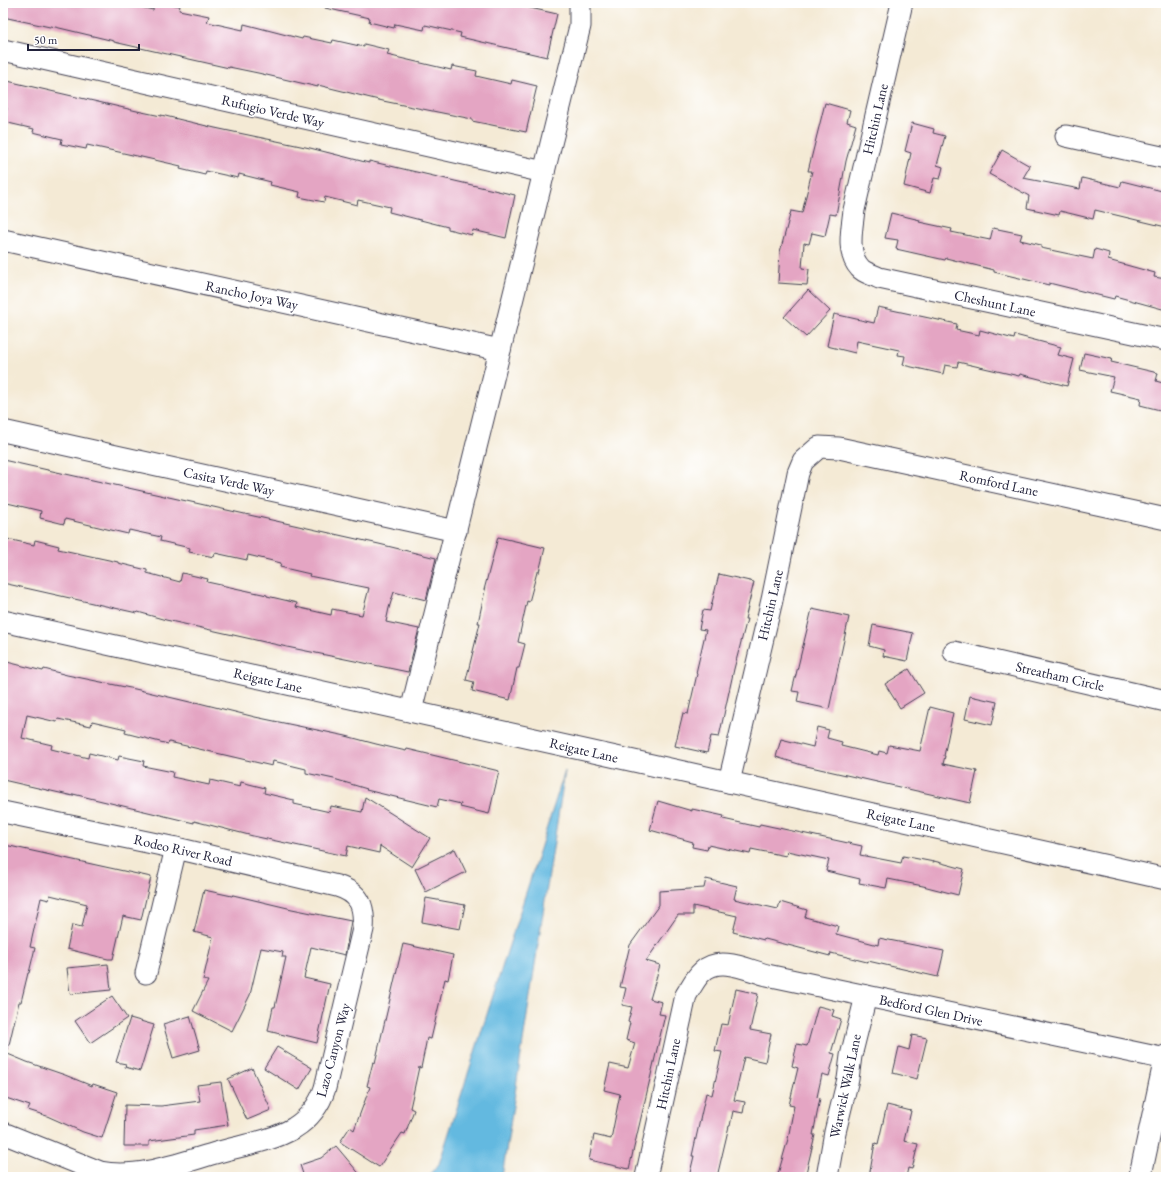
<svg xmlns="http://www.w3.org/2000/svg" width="1169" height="1180" font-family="'EB Garamond',serif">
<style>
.water{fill:#64b9e0;stroke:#436e8e}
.building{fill:#e4a5c3}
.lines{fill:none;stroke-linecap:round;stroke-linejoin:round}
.minor-casing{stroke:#424052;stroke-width:23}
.major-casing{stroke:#424052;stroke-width:24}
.minor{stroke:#fff;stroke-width:21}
.major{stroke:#fff;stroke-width:22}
.labels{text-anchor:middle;stroke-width:3;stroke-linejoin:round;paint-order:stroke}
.street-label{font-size:14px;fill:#22223b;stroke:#fff}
</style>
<rect width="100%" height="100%" fill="#fff"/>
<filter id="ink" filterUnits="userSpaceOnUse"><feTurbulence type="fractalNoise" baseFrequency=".025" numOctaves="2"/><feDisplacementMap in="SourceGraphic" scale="8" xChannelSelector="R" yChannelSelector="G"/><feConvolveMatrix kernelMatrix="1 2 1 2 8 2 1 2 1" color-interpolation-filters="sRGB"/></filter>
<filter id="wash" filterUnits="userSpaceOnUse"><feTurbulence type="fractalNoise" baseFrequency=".012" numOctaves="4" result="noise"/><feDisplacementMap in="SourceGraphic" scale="16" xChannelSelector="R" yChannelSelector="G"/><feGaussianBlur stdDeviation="0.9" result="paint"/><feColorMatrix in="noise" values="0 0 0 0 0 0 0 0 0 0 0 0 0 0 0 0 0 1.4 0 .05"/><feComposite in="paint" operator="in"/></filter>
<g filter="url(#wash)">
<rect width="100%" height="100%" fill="#f4ead5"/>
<polygon class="water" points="565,771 502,1177 427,1177 439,1164"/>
<g id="blocks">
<g class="building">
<polygon points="3,3 123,3 153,10 154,3 165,3 180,6 179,10 209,16 207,22 243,30 244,24 302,39 303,37 332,43 333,40 364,47 364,44 389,50 387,55 451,70 452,66 477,71 476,76 511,84 512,80 537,86 526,132 472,121 472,119 383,101 318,85 318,87 258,73 229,67 229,68 114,42 114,41 51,26 50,27 3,17"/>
<polygon points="325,3 508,3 557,14 547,57 460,37 461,33 425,25 424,30 395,24 394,28 369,22 370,18 325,8"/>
<polygon points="3,80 137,111 161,116 161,115 215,128 310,148 369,163 369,161 515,195 506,238 473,230 472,235 448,229 448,227 389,212 390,207 358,200 357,205 325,197 324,202 299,197 300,192 270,185 271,182 239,174 238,178 206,171 205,175 180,169 181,166 146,158 87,145 86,149 61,144 62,139 33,132 34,129 4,122 7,108 3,107"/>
<polygon points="825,103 850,110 847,122 856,125 846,161 836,215 830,214 825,236 812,233 809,244 804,243 802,268 809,269 807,285 778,283 780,252 791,211 802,213 812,171 808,171"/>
<polygon points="912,123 934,129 933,133 945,136 937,165 943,167 940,179 934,178 930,193 904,186 911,153 905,151"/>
<polygon points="1002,150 1030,166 1023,178 1080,189 1082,178 1120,187 1122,181 1166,192 1166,227 1095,210 1093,219 1060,211 1059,215 1027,208 1029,196 989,174"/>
<polygon points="891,213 920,220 919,222 952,229 951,232 990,240 993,228 1022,234 1020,240 1041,245 1041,248 1093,259 1095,249 1109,253 1108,260 1155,273 1154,277 1166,279 1166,310 1115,296 1114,299 1049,283 1049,285 994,272 994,270 946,258 945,260 896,249 898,240 885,238"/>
<polygon points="808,290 830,311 806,337 784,317"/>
<polygon points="878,307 957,324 956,330 979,335 980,330 1014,339 1015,335 1061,347 1058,355 1074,359 1067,386 1020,374 1019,376 958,362 957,367 945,365 943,374 903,365 905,356 898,355 899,350 857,341 855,353 827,346 834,314 874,323"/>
<polygon points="1084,353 1112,359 1111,362 1158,373 1156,381 1166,384 1166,403 1164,411 1140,405 1141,398 1110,391 1114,377 1080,370"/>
<polygon points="3,460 379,544 436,558 426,600 394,592 389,608 386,622 419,629 408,672 287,647 166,620 138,612 137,613 3,583 3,538 34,545 35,540 59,546 58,549 118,562 118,563 147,570 147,573 180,582 182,573 208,579 207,582 267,595 267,596 297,603 296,607 331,615 332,609 362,615 369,588 309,576 310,574 280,567 281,563 248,555 247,560 215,553 214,557 189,552 190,548 160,541 161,537 129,530 128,534 65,519 64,524 40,518 41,511 3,502"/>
<polygon points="498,537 545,548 539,572 537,572 529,602 527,601 518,642 525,644 519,668 517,668 510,700 472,691 474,682 466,680 480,623 478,623 485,590 484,590"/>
<polygon points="719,574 754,582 745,619 747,619 734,669 719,737 711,736 707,753 675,746 683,713 688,714 697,674 696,673 706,630 699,629 703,610 710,611"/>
<polygon points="812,609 849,617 829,709 797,702 799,692 792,691"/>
<polygon points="873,625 913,633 907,661 883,656 884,650 869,646"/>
<polygon points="3,661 43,671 44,669 67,675 135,689 194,703 195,702 255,717 346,736 376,744 406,751 407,749 499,771 489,814 460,807 461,804 439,799 437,807 366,790 367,789 334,779 306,773 306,769 273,761 272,766 169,742 168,744 125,733 126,729 92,721 91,726 58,719 57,722 27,715 22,738 52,745 51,749 88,758 89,753 118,760 119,756 144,761 143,766 173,772 172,777 209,785 210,780 240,787 241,782 265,788 264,793 294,800 294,804 330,812 331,806 362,812 365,797 430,838 412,867 380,846 379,853 348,846 346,856 253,836 194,821 194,823 73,794 73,796 3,780"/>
<polygon points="909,669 924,693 900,708 885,684"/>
<polygon points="970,696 997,702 992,725 965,719"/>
<polygon points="930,707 953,713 944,756 945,756 943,764 977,771 970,803 802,765 776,757 781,739 813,747 817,727 829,730 827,738 842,742 841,746 878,755 879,751 887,753 889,745 920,751"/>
<polygon points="658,801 692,811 692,809 724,816 723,819 759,827 760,824 862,846 860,855 901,863 903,856 934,862 934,861 964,869 958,895 923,886 888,879 886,888 859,883 860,879 826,871 829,860 787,851 786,856 751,849 750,854 708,845 707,850 692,847 693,842 650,830"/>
<polygon points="5,845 151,877 141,920 123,916 113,959 108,959 67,949 72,925 82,927 87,904 50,895 49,900 41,898 30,947 35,948 29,973 28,973 21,1002 19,1002 8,1049 3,1048 3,852"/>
<polygon points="455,849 466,872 426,892 415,869"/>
<polygon points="706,879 737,886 734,899 778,909 780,902 807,910 805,917 838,926 836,934 878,945 879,938 944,951 938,977 868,961 867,962 831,953 830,956 765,939 764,940 733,932 737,916 693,906 693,915 678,915 646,961 660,965 650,999 662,1002 659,1014 665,1015 629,1169 589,1160 594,1135 611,1139 620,1094 604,1090 610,1064 628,1068 635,1043 626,1040 630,1023 628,1022 632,1007 622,1005 626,988 620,987 630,945 659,905 659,891 704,888"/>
<polygon points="204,890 232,896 233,895 292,909 351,921 345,955 311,947 304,978 330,984 317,1043 268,1031 273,1007 275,1007 286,957 282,957 283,952 261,948 250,995 232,1031 193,1011 208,981 203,980 213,937 194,932"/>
<polygon points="426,898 465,905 460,929 422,922"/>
<polygon points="403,944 453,955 448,980 445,979 431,1039 427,1038 421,1068 419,1067 410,1108 414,1110 405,1134 402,1133 379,1167 340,1142 350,1127 354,1130 370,1087 367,1086 373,1062 375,1063"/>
<polygon points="108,964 111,990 70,994 67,968"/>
<polygon points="736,989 758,994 750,1030 771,1034 765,1062 744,1057 734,1100 745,1102 743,1113 733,1111 730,1126 729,1126 717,1177 689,1177 694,1156 692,1156 706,1093 712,1095 722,1052 715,1051 721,1024 728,1025"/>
<polygon points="112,996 127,1018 90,1043 75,1021"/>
<polygon points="818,1006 834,1010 832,1016 841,1019 831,1053 835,1054 829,1076 822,1074 817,1097 820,1098 813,1135 815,1135 805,1177 787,1177 778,1174 788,1139 794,1106 789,1105 798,1068 792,1066 797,1044 807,1046"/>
<polygon points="190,1016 200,1050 173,1058 163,1024"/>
<polygon points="130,1018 154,1025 140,1071 125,1067 126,1064 116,1062"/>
<polygon points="912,1035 927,1038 917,1079 893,1073 899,1047 909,1050"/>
<polygon points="277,1047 312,1068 299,1090 264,1068"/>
<polygon points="3,1052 27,1062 65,1075 92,1086 93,1084 117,1092 102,1138 83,1132 47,1116 28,1110 30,1106 3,1097"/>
<polygon points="252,1068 271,1110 247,1120 228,1079"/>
<polygon points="221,1082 228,1125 194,1130 194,1135 149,1141 149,1146 124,1146 125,1105 161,1106 200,1101 197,1085"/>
<polygon points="887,1105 911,1111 904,1141 918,1144 912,1169 908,1168 906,1177 869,1177 875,1143 878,1144"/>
<polygon points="336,1146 362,1177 304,1177 300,1165 321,1158"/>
</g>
</g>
</g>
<g filter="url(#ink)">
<use href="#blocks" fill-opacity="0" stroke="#424052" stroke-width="1"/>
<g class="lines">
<defs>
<g id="minor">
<path d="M902 3 854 210C852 229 846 253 860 268 864 273 874 275 879 278L1166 340"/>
<polyline points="3,50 544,172"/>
<polyline points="1066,136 1166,158"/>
<polyline points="3,240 500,350"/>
<polyline points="3,431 456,531"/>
<polyline points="3,621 1166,879"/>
<polyline points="954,652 1166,701"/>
<polyline points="411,711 580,26 580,3"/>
<polyline points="729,782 772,600 798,473 803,461 819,447 839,448 1166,519"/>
<path d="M3 812 176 848 337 886C360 893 365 906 363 929L325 1088C320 1104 310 1118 294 1128 272 1141 244 1145 219 1152 183 1162 138 1180 100 1172L3 1133"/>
<polyline points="146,973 176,848"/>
<path d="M646 1177 686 995C691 988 695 978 702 972 719 955 748 970 767 975L1166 1059"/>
<polyline points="827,1177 835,1132 848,1079 851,1056 866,996"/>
</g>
<polyline id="major" points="1140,1177 1166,1056"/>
</defs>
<use href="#minor" class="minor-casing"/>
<use href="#major" class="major-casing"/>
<use href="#minor" class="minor"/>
<use href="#major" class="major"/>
</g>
</g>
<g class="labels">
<g class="street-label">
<text transform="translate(273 111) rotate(13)" y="5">Rufugio Verde Way</text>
<text transform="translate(875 119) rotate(-77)" y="5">Hitchin Lane</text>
<text transform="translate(252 295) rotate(12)" y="5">Rancho Joya Way</text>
<text transform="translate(995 303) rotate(12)" y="5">Cheshunt Lane</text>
<text transform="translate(229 481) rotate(12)" y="5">Casita Verde Way</text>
<text transform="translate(999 483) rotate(12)" y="5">Romford Lane</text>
<text transform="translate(770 605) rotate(-77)" y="5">Hitchin Lane</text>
<text transform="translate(1060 676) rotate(13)" y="5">Streatham Circle</text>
<text transform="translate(268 680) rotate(13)" y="5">Reigate Lane</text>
<text transform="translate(584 750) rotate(13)" y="5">Reigate Lane</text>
<text transform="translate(901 820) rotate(12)" y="5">Reigate Lane</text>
<text transform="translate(183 850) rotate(13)" y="5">Rodeo River Road</text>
<text transform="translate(931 1010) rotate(12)" y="5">Bedford Glen Drive</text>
<text transform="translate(333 1050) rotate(-75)" y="5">Lazo Canyon Way</text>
<text transform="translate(668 1074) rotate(-78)" y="5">Hitchin Lane</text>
<text transform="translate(845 1086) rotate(-78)" y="5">Warwick Walk Lane</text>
</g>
</g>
<rect width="1169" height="1180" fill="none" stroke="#fff" stroke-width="16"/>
<path d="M28 44v6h111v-6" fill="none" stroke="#22223b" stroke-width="2"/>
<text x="34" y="44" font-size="12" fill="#22223b" stroke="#ffffff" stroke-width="3" paint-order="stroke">50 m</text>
</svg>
